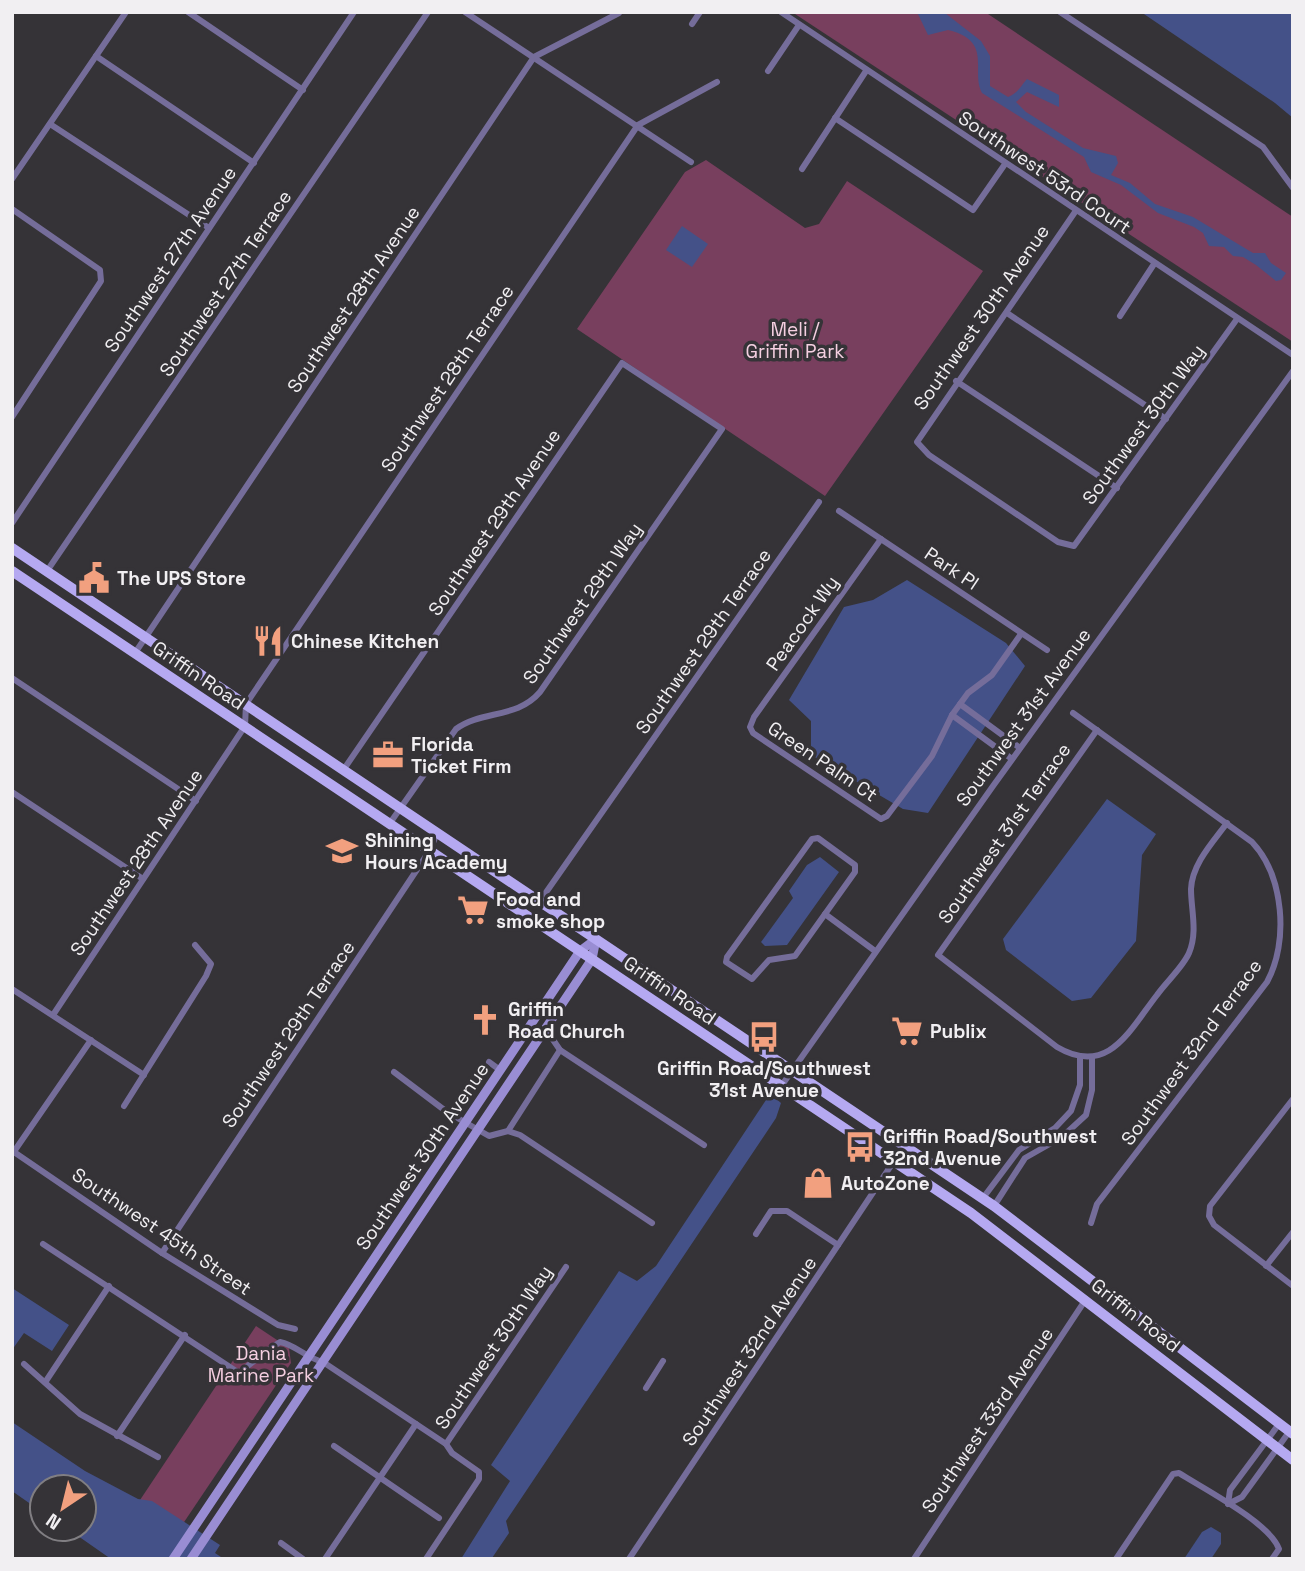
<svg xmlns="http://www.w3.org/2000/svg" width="1305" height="1571" font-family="'Space Grotesk',sans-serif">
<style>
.green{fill:#783f5e}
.water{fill:#445188}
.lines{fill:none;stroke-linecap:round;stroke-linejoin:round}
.street{stroke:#756d9a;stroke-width:6}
.secondary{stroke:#998dd3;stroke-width:9}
.primary{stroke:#b5a9f1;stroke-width:10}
.labels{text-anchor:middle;stroke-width:7;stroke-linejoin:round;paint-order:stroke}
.street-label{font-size:19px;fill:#f1eff2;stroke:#353337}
.park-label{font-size:19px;fill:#f5cfe1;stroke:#353337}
.poi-label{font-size:19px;font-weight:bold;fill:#f1eff2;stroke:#353337;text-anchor:start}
</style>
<rect width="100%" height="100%" fill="#353337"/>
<g class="green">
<polygon points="792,12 985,12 1293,217 1293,342"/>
<polygon points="706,160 805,228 819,224 847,181 983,271 825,496 577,329 685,172"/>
<polygon points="256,1326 289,1348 291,1363 172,1540 132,1512"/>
</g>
<g class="water">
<path d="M917 12 945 13 981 41 990 56V86L1008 97C1019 92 1020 87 1027 79L1059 95V107L1027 92 1016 102 1026 112 1083 148 1116 156 1118 163 1111 175 1130 183 1155 204 1193 217 1253 253H1265L1271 263 1286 273 1281 280 1276 281 1256 265 1243 257 1233 256 1224 247 1209 246 1203 233 1194 227 1158 213 1121 185 1091 172 1084 157 982 93C970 71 994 41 948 30L928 35Z"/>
<polygon points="1141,12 1293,12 1293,118 1275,103"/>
<polygon points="682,226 708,244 692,267 666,250"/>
<polygon points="907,580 1006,643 1025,666 928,813 903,809 811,755 811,721 789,700 844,607 873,600"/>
<polygon points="1107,799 1156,834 1142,855 1136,941 1091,998 1072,1001 1006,950 1003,939"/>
<polygon points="820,857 839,872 787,945 765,946 761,942 793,898 789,891 807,865"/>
<polygon points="774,1097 781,1103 776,1118 506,1521 509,1533 492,1558 461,1559 510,1481 491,1465 619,1271 637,1281 656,1266 766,1100"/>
<polygon points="12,1288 69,1325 52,1351 24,1333 12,1350"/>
<polygon points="12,1422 85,1471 138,1499 152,1501 220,1545 215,1553 224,1559 111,1559 68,1529 84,1529 84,1487 42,1487 42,1512 12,1491"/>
<polygon points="1211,1527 1221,1533 1221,1544 1211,1559 1184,1559 1202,1532"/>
</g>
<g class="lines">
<g class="street">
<polyline points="188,12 303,90"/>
<polyline points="465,12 691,162"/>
<polyline points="781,12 1293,355"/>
<polyline points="1060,12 1263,147 1293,188"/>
<polyline points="692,24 700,12"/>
<polyline points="96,56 254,163"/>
<polyline points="768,71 799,25"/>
<polyline points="835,118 973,210 1005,164"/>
<polyline points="50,124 209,228"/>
<polyline points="802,169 866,71"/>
<polyline points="12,179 126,12"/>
<polyline points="12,209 100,270 101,281 12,417"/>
<polyline points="1075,212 917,442 929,455 1058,542 1074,546 1237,319"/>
<polyline points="1007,313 1166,419"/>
<polyline points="1120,316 1154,264"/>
<polyline points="956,381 1117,488"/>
<polyline points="839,511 1047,650"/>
<polyline points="12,523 354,12"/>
<polyline points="881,539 754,717 750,727 753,733 881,819 887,816 932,756 952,715 968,693 992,675 1021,634"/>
<polyline points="47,571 428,12"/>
<polyline points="135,653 534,57 619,13"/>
<polyline points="12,678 196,801"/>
<polyline points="960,704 1020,748"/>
<path d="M1073 713 1252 842C1284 876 1289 942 1267 982L1097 1204 1091 1223"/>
<polyline points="952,715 1012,759"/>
<path d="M1097 730 938 955 1057 1047C1108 1077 1129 1031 1157 995 1166 982 1183 967 1189 953 1198 932 1191 910 1191 889 1192 864 1213 842 1227 823"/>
<path d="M344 769 622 363 722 429 540 692C517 719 482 710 456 729L390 823"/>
<polyline points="12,792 143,879"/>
<polygon points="818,838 855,865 855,872 795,956 769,960 752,979 726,962 727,957 812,839"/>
<polyline points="540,901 819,502"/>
<polyline points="825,914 875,951"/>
<polyline points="12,989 144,1075"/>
<polyline points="53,1015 245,726 246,704 638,125 717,82"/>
<polyline points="545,1028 560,1050 704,1145"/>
<polyline points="489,1062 500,1070"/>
<polyline points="394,1072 447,1112 489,1136 508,1131 520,1135 652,1223"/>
<polyline points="782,1085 993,786 1293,371"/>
<polyline points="1293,1099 1210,1206 1209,1216 1214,1225 1293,1286"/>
<polyline points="124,1106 206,976 211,964 195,945"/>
<polyline points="508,1131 560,1050"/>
<polyline points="14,1152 162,1253 278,1325 295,1329"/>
<polyline points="13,1153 91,1040"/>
<polyline points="983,1198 1019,1150 1055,1128 1071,1111 1080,1085 1080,1056"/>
<polyline points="994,1206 1025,1158 1062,1137 1086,1115 1092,1090 1092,1057"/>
<polyline points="756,1234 771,1211 787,1211 838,1245"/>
<path d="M43 1244 239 1373C249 1365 270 1348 280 1342 296 1345 306 1358 323 1362L446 1444 452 1453 479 1472V1479L426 1559"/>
<polyline points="162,1253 430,850 437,833"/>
<polyline points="1266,1266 1293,1232"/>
<polyline points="24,1364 80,1414 158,1457"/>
<polyline points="46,1381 109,1286"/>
<polyline points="646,1388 663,1361"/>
<polyline points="117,1436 185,1335"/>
<polyline points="446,1444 566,1267"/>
<polyline points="334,1446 439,1518"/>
<polyline points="1228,1504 1230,1490 1279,1424"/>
<polyline points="1228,1504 1242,1497 1289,1432"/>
<polyline points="281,1543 303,1559"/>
<polyline points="325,1559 416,1424"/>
<polyline points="629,1559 894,1161"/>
<polyline points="914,1559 1086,1299"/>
<path d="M1116 1559 1173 1474 1179 1473C1204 1489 1270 1523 1279 1549L1272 1559"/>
</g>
<g class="secondary">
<polyline points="173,1559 580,951 596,939"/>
<polyline points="191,1559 592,959 596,939"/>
</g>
<g class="primary">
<polyline points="12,548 994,1206 1293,1434"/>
<polyline points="12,571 971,1213 1293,1460"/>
</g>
</g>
<defs>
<symbol id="civic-bare" viewBox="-9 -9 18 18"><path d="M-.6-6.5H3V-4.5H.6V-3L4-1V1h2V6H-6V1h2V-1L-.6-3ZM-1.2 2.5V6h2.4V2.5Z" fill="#f2a07f" stroke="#353337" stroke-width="2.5" paint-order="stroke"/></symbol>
<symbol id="restaurant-bare" viewBox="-9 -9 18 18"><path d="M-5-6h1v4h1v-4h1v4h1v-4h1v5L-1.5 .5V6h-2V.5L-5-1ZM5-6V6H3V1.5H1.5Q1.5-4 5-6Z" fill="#f2a07f" stroke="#353337" stroke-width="2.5" paint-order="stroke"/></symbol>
<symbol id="office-bare" viewBox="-9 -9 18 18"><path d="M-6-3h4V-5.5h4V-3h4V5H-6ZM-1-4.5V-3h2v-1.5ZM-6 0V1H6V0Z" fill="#f2a07f" stroke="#353337" stroke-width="2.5" paint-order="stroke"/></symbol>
<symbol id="school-bare" viewBox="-9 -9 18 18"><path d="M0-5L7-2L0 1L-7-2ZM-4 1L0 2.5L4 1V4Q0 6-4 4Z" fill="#f2a07f" stroke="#353337" stroke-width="2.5" paint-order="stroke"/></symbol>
<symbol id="supermarket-bare" viewBox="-9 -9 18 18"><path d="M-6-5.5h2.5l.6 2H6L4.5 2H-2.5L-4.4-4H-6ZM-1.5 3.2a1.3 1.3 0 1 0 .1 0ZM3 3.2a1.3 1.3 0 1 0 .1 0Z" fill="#f2a07f" stroke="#353337" stroke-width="2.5" paint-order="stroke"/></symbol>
<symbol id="church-bare" viewBox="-9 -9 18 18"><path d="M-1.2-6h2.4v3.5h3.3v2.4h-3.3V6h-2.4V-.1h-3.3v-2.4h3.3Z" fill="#f2a07f" stroke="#353337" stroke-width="2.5" paint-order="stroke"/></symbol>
<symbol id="bus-bare" viewBox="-9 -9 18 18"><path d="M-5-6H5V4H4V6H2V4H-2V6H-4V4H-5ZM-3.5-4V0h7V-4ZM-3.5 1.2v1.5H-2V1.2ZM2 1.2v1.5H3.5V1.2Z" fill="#f2a07f" stroke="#353337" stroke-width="2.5" paint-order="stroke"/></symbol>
<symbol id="shop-bare" viewBox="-9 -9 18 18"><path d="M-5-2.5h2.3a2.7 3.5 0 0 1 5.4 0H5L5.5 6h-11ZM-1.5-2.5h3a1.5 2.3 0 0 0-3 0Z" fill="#f2a07f" stroke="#353337" stroke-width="2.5" paint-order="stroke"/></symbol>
</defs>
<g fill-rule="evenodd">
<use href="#civic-bare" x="72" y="556" width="44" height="44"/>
<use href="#restaurant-bare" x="246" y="619" width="44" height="44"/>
<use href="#office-bare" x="366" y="733" width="44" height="44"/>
<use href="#school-bare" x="320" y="829" width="44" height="44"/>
<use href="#supermarket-bare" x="451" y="888" width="44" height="44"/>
<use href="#church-bare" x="463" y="998" width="44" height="44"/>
<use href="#supermarket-bare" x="885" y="1009" width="44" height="44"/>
<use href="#bus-bare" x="742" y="1015" width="44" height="44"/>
<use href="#bus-bare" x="838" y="1125" width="44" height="44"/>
<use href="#shop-bare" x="796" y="1161" width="44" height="44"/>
</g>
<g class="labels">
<g class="street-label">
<text transform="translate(1045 172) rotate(34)" y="7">Southwest 53rd Court</text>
<text transform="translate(170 259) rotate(-56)" y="7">Southwest 27th Avenue</text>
<text transform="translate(225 283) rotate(-56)" y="7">Southwest 27th Terrace</text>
<text transform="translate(353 299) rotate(-56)" y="7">Southwest 28th Avenue</text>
<text transform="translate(981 317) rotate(-55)" y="7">Southwest 30th Avenue</text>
<text transform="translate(447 378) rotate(-56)" y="7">Southwest 28th Terrace</text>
<text transform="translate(1143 424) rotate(-54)" y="7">Southwest 30th Way</text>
<text transform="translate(494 522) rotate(-56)" y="7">Southwest 29th Avenue</text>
<text transform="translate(952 568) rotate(34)" y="7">Park Pl</text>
<text transform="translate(582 603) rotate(-55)" y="7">Southwest 29th Way</text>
<text transform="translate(802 623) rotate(-55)" y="7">Peacock Wy</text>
<text transform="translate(703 641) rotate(-55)" y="7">Southwest 29th Terrace</text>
<text transform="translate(199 675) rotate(34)" y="7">Griffin Road</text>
<text transform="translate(1023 717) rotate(-54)" y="7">Southwest 31st Avenue</text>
<text transform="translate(823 761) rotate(34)" y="7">Green Palm Ct</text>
<text transform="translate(1004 833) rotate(-55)" y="7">Southwest 31st Terrace</text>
<text transform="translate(136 862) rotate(-56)" y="7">Southwest 28th Avenue</text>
<text transform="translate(670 990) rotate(34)" y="7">Griffin Road</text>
<text transform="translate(288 1034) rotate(-56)" y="7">Southwest 29th Terrace</text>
<text transform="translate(1191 1052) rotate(-54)" y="7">Southwest 32nd Terrace</text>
<text transform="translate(422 1156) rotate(-56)" y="7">Southwest 30th Avenue</text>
<text transform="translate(162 1231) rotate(34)" y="7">Southwest 45th Street</text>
<text transform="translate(1136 1315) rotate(38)" y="7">Griffin Road</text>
<text transform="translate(493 1347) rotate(-56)" y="7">Southwest 30th Way</text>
<text transform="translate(749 1351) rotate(-56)" y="7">Southwest 32nd Avenue</text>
<text transform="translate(987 1420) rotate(-56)" y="7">Southwest 33rd Avenue</text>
</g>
<g class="park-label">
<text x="795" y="336">Meli /<tspan x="795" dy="22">Griffin Park</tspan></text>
<text x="261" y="1360">Dania<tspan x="261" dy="22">Marine Park</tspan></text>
</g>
<g class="poi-label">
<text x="117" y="585">The UPS Store</text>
<text x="291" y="648">Chinese Kitchen</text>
<text x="411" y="751">Florida<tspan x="411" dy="22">Ticket Firm</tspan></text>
<text x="365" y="847">Shining<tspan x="365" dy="22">Hours Academy</tspan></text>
<text x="496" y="906">Food and<tspan x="496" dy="22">smoke shop</tspan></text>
<text x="508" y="1016">Griffin<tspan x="508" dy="22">Road Church</tspan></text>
<text x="930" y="1038">Publix</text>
<text x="764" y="1075" text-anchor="middle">Griffin Road/Southwest<tspan x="764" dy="22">31st Avenue</tspan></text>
<text x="883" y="1143">Griffin Road/Southwest<tspan x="883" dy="22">32nd Avenue</tspan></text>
<text x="841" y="1190">AutoZone</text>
</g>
</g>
<rect width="1305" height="1571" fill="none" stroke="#f1eff2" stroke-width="28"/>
<g transform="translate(63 1508) rotate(215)"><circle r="33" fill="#353337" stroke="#807e82" stroke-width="2"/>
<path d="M0-5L12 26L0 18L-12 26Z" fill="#f2a07f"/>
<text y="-10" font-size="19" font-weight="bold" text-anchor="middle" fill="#f1eff2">N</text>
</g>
</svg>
